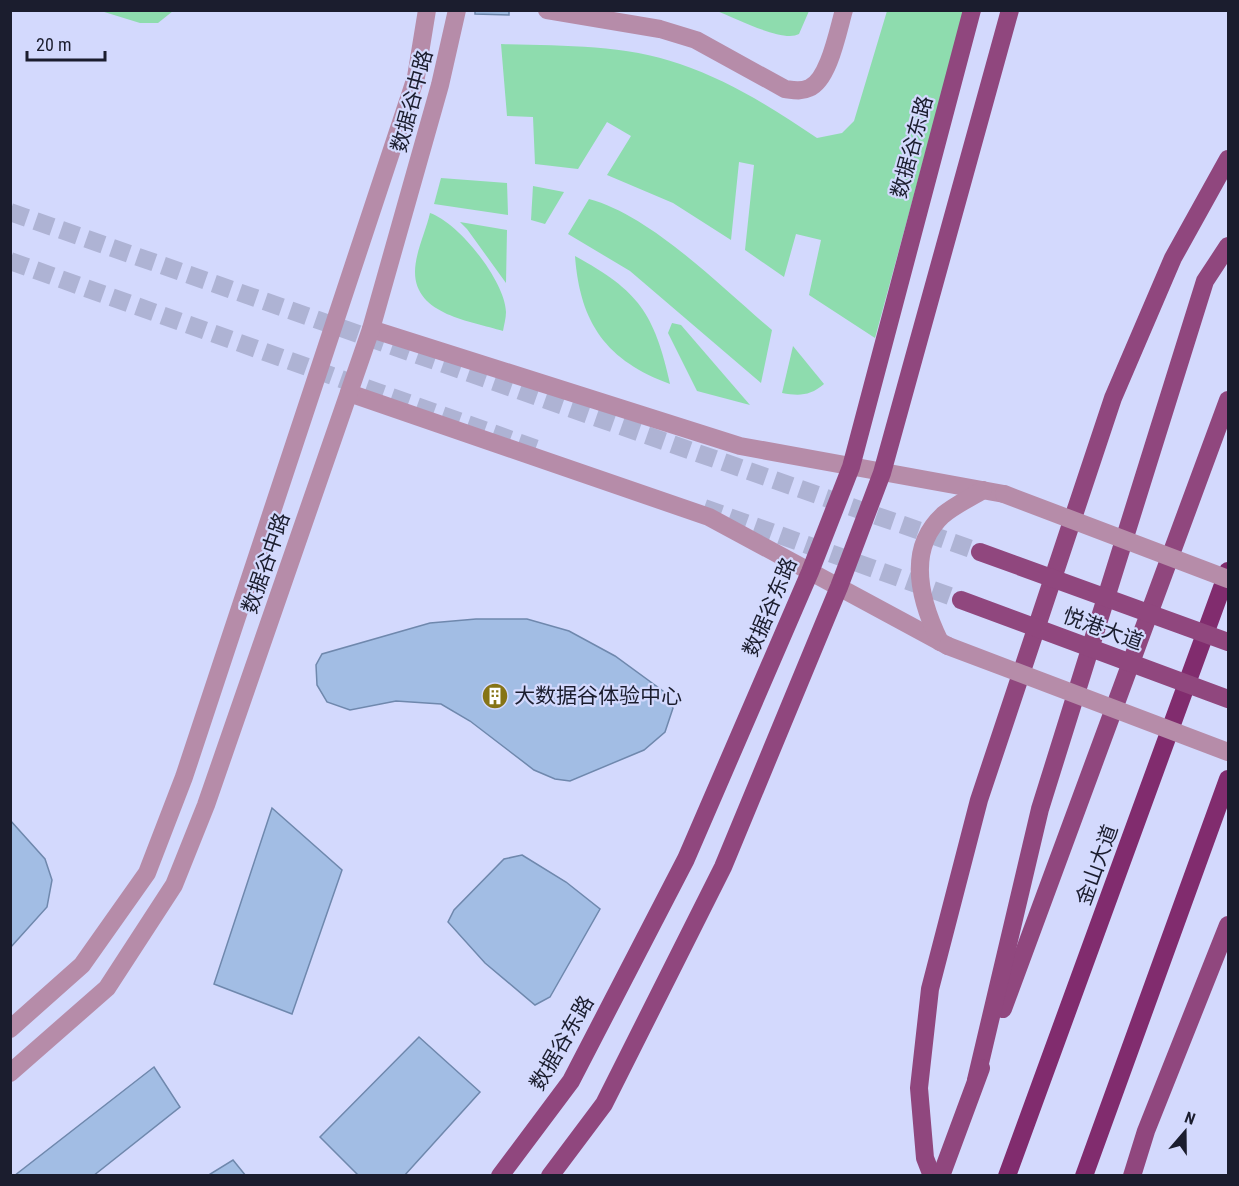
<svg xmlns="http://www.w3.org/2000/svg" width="1239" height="1186" font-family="'Roboto Condensed','Noto Sans SC',sans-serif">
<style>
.green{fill:#8edcae}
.building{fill:#a2bde4;stroke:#6f88ad;stroke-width:1.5}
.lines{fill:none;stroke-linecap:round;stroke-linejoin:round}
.major-tunnel{stroke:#aeb3d4;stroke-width:18;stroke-dasharray:18 9;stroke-linecap:butt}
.minor{stroke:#b68ca9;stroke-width:18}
.major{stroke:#90477e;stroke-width:18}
.highway{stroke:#812c6e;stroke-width:18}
.minor-bridge{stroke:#b68ca9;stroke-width:18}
.major-bridge{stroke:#90477e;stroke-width:18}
.labels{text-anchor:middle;stroke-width:4.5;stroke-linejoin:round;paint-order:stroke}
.street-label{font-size:21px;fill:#1b1d2e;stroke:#d3d9fd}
.poi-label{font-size:21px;fill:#1b1d2e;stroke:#d3d9fd;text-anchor:start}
</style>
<rect width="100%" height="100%" fill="#d3d9fd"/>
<g class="green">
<polygon points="101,11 173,11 158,23 140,23"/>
<path d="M717 11H809L799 34C783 43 735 18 717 11Z"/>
<path d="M887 11H964L875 338 809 295 821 240 796 234 784 277 745 250 754 165 739 162 731 240 673 203 607 175 631 136 607 122 578 169 535 164 533 117 507 116 501 44C560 46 624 44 680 64 730 81 774 109 817 138L842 133 854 121Z"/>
<polygon points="441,178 507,183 508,215 434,204"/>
<polygon points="533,186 564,192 545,224 531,220"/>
<path d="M589 199C652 216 721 287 772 330L761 383 630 271 568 234Z"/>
<path d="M430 213C459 223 505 281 506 312 506 318 504 325 503 331 471 321 415 315 415 272 415 253 426 231 430 213Z"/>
<polygon points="460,222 507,230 506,283 467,229"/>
<path d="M575 256C639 291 654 313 670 384 607 361 580 324 575 256Z"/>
<polygon points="672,323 681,325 750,405 697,391 668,333"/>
<path d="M793 346 824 384C810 396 799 396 782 393Z"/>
</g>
<g class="building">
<polygon points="475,10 509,10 509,15 475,14"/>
<polygon points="476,619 527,619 569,631 615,656 663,691 673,708 665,732 644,750 570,781 555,779 534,770 470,721 441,704 396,701 350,710 327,702 317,685 316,665 322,654 430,623"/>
<polygon points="272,808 342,870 292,1014 214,984"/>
<polygon points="10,820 45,859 52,880 47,907 10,948"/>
<polygon points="522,855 566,882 600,909 550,997 535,1005 485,963 448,922 454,910 504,859"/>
<polygon points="419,1037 480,1092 404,1176 359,1176 320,1137"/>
<polygon points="154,1067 180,1107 93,1176 14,1176"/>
<polygon points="233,1160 246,1176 207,1176"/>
</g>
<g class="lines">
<g class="major-tunnel">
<polyline points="10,212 980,552"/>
<polyline points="10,261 540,450"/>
<polyline points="704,508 961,600"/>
</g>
<g class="minor">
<path d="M547 10 660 29 696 40 785 89C793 90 801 92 809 88 829 80 838 30 844 10"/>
<polyline points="371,329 740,446 1004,494"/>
<polyline points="349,393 709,517 948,646"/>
<path d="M940 642C921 603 905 550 943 515 955 505 970 498 983 490"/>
<polyline points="10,1029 82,965 147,873 184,777 416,77 427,10"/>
<polyline points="10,1073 107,988 174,885 206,805 371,329 440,85 457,10"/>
</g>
<g class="major">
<polyline points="1003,1009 1228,400"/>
<polyline points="976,1080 1040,809 1205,281 1228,246"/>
<polyline points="500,1176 571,1081 686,859 810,572 851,467 972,10"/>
<polyline points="550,1176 604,1104 723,867 839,587 882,473 1010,10"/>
<polyline points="932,1176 925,1158 919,1088 930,989 979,800 1113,398 1173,258 1228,159"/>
<polyline points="941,1176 981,1068"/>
<polyline points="1132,1176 1146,1131 1228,925"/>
</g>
<g class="highway">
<polyline points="1007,1176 1228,571"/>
<polyline points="1084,1176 1228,779"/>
</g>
<g class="minor-bridge">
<polyline points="1004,494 1228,579"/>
<polyline points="948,646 1228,752"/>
</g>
<g class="major-bridge">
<polyline points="980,552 1228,642"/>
<polyline points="961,600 1228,699"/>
</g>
</g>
<defs>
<symbol id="building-disc" viewBox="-11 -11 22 22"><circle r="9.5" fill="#867416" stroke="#d3d9fd"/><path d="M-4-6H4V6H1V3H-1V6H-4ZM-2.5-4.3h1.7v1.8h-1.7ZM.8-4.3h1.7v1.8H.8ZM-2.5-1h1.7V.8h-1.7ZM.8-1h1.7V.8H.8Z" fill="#fff"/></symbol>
</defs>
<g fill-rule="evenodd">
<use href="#building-disc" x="480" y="681" width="30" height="30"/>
</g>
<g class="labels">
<g class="street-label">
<text transform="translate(412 101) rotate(-75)" y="7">数据谷中路</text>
<text transform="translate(912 147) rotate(-75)" y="7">数据谷东路</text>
<text transform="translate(266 563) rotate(-71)" y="7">数据谷中路</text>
<text transform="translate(770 607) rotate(-67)" y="7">数据谷东路</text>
<text transform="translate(1103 629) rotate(20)" y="7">悦港大道</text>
<text transform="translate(1097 865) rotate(-70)" y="7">金山大道</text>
<text transform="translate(562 1043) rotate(-60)" y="7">数据谷东路</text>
</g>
<g class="poi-label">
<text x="514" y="703">大数据谷体验中心</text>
</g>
</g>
<rect width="1239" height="1186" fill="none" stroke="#1b1d2e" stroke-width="24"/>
<g transform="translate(1185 1132) rotate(20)" stroke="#d3d9fd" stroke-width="4.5" paint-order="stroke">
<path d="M0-4.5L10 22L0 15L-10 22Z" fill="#1b1d2e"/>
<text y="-9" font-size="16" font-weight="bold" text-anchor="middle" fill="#1b1d2e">N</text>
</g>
<path d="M27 51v9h78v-9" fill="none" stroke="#1b1d2e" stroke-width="3"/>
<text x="36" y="51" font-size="18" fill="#1b1d2e" stroke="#d3d9fd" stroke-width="4.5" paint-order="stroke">20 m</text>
</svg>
